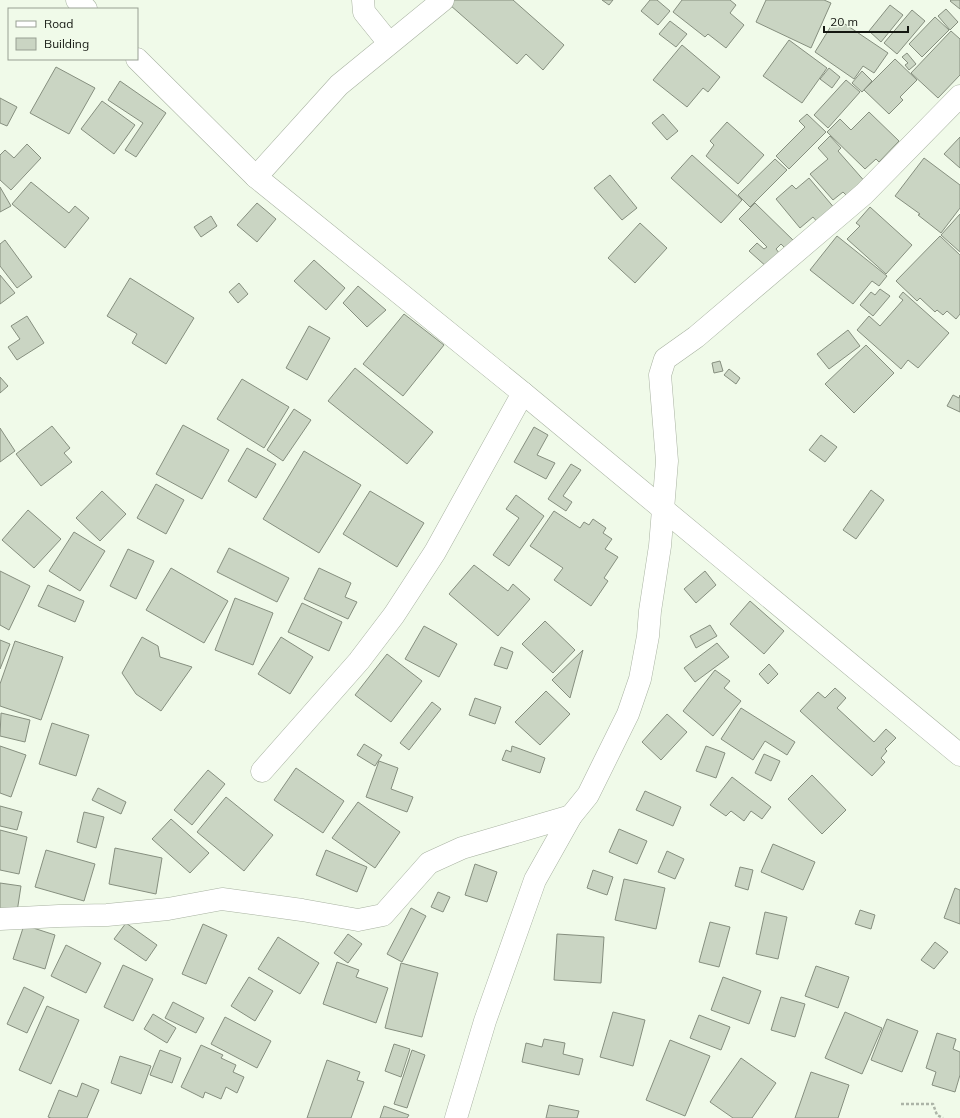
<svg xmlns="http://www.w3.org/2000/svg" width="960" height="1118" font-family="Mulish,sans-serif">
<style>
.building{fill:#cad5c3;stroke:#868f7f}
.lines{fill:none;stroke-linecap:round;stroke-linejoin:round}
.minor-casing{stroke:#a8b2a1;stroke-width:23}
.path{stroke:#acb4a7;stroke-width:2.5;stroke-dasharray:3 2;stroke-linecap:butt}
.minor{stroke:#fff;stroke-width:22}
</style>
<rect width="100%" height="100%" fill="#f0fae9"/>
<g class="building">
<polygon points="454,0 513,0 564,45 543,70 526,54 517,64 450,5"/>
<polygon points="602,0 613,0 609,5"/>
<polygon points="650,0 657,0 670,11 658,25 641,11"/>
<polygon points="682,0 730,0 736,5 730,13 744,25 726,48 708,34 705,37 673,12"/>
<polygon points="766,0 824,0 831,3 811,48 756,22"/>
<polygon points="951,0 960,0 960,9 950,1"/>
<polygon points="890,5 903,15 881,42 869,31"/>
<polygon points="946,9 958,22 950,30 938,16"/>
<polygon points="912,10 925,21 897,54 884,43"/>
<polygon points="935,17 949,30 922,57 909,44"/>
<polygon points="836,18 888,53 874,73 863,66 854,79 815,52"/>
<polygon points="670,21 687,34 676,47 659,34"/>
<polygon points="951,31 960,39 960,75 938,98 911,73"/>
<polygon points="789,40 827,68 802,103 763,76"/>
<polygon points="682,45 720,77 708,92 703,88 687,107 653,80"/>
<polygon points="907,53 916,64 909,70 905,65 908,63 902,57"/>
<polygon points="895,59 917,80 900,97 903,100 889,114 864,90"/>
<polygon points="56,67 95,88 69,134 30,113"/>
<polygon points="829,68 840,77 832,88 820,79"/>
<polygon points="862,71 872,81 862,92 852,83"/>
<polygon points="846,80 860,92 828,128 814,115"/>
<polygon points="120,81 166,113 136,157 125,150 143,123 108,100"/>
<polygon points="0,98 17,107 7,126 0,123"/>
<polygon points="102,101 135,125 114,154 81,129"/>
<polygon points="869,112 899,141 879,162 876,159 865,169 827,132 840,119 851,130"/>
<polygon points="663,114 678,131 667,140 652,123"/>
<polygon points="807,114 826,132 789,169 776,156 805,127 799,121"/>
<polygon points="727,122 764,155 738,184 706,156 714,145 710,141"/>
<polygon points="830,136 841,148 838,151 867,184 850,199 843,192 833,200 810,174 828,159 818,148"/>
<polygon points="960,137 960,168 944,154"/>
<polygon points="27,144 41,158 11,190 0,180 0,155 5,150 14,158"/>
<polygon points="692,155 742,200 721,223 671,178"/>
<polygon points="924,158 960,185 960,208 941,233 918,215 920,214 895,196"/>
<polygon points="775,159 787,170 750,207 738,195"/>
<polygon points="610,175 637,208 622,220 594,188"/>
<polygon points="809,178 836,210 819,224 813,217 800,228 776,199 792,185 796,189"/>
<polygon points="31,182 69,213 75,206 89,218 65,248 12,204"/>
<polygon points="0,187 11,206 0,212"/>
<polygon points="257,203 276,219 257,242 237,225"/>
<polygon points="755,203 796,243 788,251 781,244 776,249 780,254 768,268 749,251 757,243 764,249 767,247 739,219"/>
<polygon points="870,207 912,245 886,274 847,239 860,226 856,223"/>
<polygon points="960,214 960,252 941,235"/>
<polygon points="211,216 217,226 201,237 194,227"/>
<polygon points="640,223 667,248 635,283 608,258"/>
<polygon points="837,236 887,276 879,286 872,281 853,304 810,270"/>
<polygon points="940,236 960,255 960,314 956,319 947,311 943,315 937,310 935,312 920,298 917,301 896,281"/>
<polygon points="5,240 32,277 17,288 0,266 0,244"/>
<polygon points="314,260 345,288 326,310 294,281"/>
<polygon points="0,275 15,293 0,304"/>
<polygon points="130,278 194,318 166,364 132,343 137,334 107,316"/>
<polygon points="239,283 248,294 238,303 229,292"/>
<polygon points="358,286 386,310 367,327 343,303"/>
<polygon points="880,289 890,296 873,316 860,305 871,292 875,295"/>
<polygon points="903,292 949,333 918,368 908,360 901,369 857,330 869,316 880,326 903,300 899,297"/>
<polygon points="404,314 444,345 403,396 363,364"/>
<polygon points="27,316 44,343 17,360 8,347 20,339 11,326"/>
<polygon points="309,326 330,338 307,380 286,368"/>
<polygon points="848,330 860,346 829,369 817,354"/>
<polygon points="866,345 894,373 854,413 825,384"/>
<polygon points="720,361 723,371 714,373 712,363"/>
<polygon points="355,368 433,432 407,464 328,401"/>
<polygon points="729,369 740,378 736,384 724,375"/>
<polygon points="0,377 8,386 0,393"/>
<polygon points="242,379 289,407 264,448 217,419"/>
<polygon points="953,395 959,398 960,395 960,412 947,406"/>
<polygon points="294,409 311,420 283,461 267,450"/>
<polygon points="183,425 229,450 202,499 156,474"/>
<polygon points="52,426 70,448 64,453 72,462 41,486 16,454"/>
<polygon points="534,427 548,435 537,455 555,463 546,479 514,462"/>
<polygon points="0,428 15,451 0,462"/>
<polygon points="821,435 837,447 825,462 809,450"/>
<polygon points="247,448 276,464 256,498 228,481"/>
<polygon points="304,451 361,485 319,553 263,519"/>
<polygon points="571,464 581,470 563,496 572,502 566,511 548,499"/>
<polygon points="156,484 184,500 166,534 137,518"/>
<polygon points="871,490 884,500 856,539 843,530"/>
<polygon points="102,491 126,514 100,541 76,518"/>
<polygon points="370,491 424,523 397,567 343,534"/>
<polygon points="516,495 544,516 509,566 493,555 519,518 506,509"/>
<polygon points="28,510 61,539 34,568 2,540"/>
<polygon points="554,511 580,528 584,522 589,525 593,519 606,528 603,533 612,539 605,549 618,557 604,578 608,581 591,606 554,580 563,568 530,546"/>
<polygon points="74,532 105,551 80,591 49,571"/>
<polygon points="229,548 289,578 277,602 217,572"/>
<polygon points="128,549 154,561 136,599 110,586"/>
<polygon points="474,565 508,591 513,584 530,599 498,636 449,594"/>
<polygon points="171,568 228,601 204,643 146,610"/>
<polygon points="319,568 351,583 345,597 357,602 348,619 304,599"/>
<polygon points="0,571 30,586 9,630 0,625"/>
<polygon points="705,571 716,585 696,603 684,589"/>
<polygon points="48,585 84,601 75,622 38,606"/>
<polygon points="235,598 273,613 253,665 215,650"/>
<polygon points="750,601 784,631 764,654 730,624"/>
<polygon points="302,603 342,622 329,651 288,632"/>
<polygon points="545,621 575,650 553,673 522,644"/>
<polygon points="710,625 717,636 696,648 690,636"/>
<polygon points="424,626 457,644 439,677 405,659"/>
<polygon points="142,637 158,646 160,657 192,667 161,711 136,694 122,673"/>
<polygon points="281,637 313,657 290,694 258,674"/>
<polygon points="0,640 10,644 0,669"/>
<polygon points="15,641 63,657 41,720 0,706 0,684"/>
<polygon points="717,643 729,657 695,682 684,668"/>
<polygon points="501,647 513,652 507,669 494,665"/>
<polygon points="583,650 570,698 552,680"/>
<polygon points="387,654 422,681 391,722 355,695"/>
<polygon points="769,664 778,674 768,684 759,674"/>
<polygon points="715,670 730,681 724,688 741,701 713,736 683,711"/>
<polygon points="835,688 846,698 837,708 874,742 886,729 896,738 885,749 887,751 881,758 885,762 872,776 800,711 818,692 825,698"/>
<polygon points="546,691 570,714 540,745 515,722"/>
<polygon points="475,698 501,707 495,724 469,715"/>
<polygon points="432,702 441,709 409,750 400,743"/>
<polygon points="741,708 795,742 787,755 765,741 753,760 721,739"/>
<polygon points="1,713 30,720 25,742 0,736"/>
<polygon points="667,714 687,732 661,760 642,742"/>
<polygon points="52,723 89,735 76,776 39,764"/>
<polygon points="364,744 382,755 375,766 357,755"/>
<polygon points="0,746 26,755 11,797 0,793"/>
<polygon points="512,746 545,758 540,773 502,760 506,750 511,752"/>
<polygon points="706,746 725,753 716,778 696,771"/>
<polygon points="764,754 780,761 771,781 755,773"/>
<polygon points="379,761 398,768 391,789 413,797 407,812 366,797"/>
<polygon points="296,768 344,801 323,833 274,800"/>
<polygon points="208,770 225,784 192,825 174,810"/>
<polygon points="812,775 846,810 822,834 788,799"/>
<polygon points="732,777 771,807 762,819 751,811 744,821 731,811 726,816 710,805"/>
<polygon points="98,788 126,802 121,814 92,800"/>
<polygon points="645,791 681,807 673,826 636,810"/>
<polygon points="226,797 273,835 244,871 197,832"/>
<polygon points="358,802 400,832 375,868 332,838"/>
<polygon points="0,806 22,812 17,830 0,826"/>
<polygon points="84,812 104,817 96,848 77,842"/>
<polygon points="171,819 209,853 190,873 152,839"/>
<polygon points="619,829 647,841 637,864 609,852"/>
<polygon points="0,830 27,837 19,874 0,870"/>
<polygon points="773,844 815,862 803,890 761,872"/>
<polygon points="115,848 162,858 156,894 109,884"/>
<polygon points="46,850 95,864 84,901 35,887"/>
<polygon points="326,850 367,867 357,892 316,875"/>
<polygon points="667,851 684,859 675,879 658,872"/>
<polygon points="475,864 497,872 487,902 465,895"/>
<polygon points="740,867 753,870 748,890 735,886"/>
<polygon points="593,870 613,877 607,895 587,888"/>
<polygon points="624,879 665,888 656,929 615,920"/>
<polygon points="0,883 21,886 17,912 0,909"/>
<polygon points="955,888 960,890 960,924 944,918"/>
<polygon points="438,892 450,897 443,912 431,907"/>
<polygon points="411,908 426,916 402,962 387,954"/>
<polygon points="860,910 875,915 871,929 855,924"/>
<polygon points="765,912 787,917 778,959 756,954"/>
<polygon points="710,922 730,927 719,967 699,962"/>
<polygon points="126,923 157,945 146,961 114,939"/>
<polygon points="203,924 227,935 206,984 182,974"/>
<polygon points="24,925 55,935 45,969 13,959"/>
<polygon points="348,934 362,944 348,963 334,953"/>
<polygon points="557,934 604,937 601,983 554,980"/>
<polygon points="278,937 319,963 300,994 258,969"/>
<polygon points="935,942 948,952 934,969 921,960"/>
<polygon points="66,945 101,963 86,993 51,976"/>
<polygon points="337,962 359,970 356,977 388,988 376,1023 323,1004"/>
<polygon points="401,963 438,973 422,1037 385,1028"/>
<polygon points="123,965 153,979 133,1021 104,1007"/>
<polygon points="816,966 849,977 838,1008 805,996"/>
<polygon points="249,977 273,991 255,1021 231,1006"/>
<polygon points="723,977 761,991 749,1024 711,1010"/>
<polygon points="24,987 44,997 27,1033 7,1024"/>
<polygon points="781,997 805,1004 795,1037 771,1030"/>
<polygon points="173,1002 204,1018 196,1033 165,1018"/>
<polygon points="47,1006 79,1020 51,1084 19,1070"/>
<polygon points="613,1012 645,1020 633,1066 600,1057"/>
<polygon points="845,1012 882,1028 862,1074 825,1058"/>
<polygon points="153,1014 176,1028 167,1043 144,1029"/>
<polygon points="699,1015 730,1027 721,1050 690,1038"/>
<polygon points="225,1017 271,1041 257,1068 211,1044"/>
<polygon points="887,1019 918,1031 902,1072 871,1060"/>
<polygon points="937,1033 956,1039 953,1049 960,1052 960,1075 955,1092 932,1085 936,1072 926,1068"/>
<polygon points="544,1039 565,1043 563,1054 583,1059 579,1075 522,1062 526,1043 542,1047"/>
<polygon points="670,1040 710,1056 685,1116 646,1100"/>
<polygon points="394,1044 410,1049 401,1077 385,1071"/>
<polygon points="201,1045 223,1055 221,1058 236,1065 233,1072 244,1077 237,1093 226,1087 221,1099 205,1092 203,1098 181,1087"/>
<polygon points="160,1050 181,1058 172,1083 150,1075"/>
<polygon points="412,1050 425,1055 407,1108 394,1104"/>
<polygon points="120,1056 151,1066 141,1094 111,1083"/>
<polygon points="741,1058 776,1083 752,1118 733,1118 710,1102"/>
<polygon points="327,1060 360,1072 357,1080 364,1082 351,1118 307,1118"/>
<polygon points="811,1072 849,1085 838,1118 795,1118"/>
<polygon points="82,1083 99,1090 87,1118 51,1118 48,1117 59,1090 77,1097"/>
<polygon points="549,1105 579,1111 577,1118 546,1118"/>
<polygon points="384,1106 409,1115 407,1118 380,1118"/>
</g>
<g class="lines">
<defs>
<g id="minor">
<polyline points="77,0 86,9"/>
<polyline points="363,0 364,12 389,43"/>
<polyline points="137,59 256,177 523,393 960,755"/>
<polyline points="256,177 339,85 443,0"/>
<polyline points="262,771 359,661 394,615 435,552 523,393"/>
<polyline points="0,919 59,916 107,915 168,909 222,899 302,910 358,920 383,915 429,863 462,848 571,816"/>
<polyline points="456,1118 485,1021 535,880 571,816 588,795 628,714 640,679 648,636 650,611 660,546 667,461 660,375 665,359 696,337 864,194 960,96"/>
</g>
</defs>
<use href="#minor" class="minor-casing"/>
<polyline class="path" points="901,1104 933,1104 937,1115 943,1118"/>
<use href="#minor" class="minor"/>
</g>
<rect x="8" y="8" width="130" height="52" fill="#f0fae9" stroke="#989f93"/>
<rect x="16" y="21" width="20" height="6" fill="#ffffff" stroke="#989f93"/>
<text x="44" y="28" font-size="12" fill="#141711">Road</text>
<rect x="16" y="38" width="20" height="12" fill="#cad5c3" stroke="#989f93"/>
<text x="44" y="48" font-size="12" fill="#141711">Building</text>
<path d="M824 26v6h84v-6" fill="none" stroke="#141711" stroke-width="2"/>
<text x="830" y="26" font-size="12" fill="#141711" stroke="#f0fae9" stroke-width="3" paint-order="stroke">20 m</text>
</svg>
